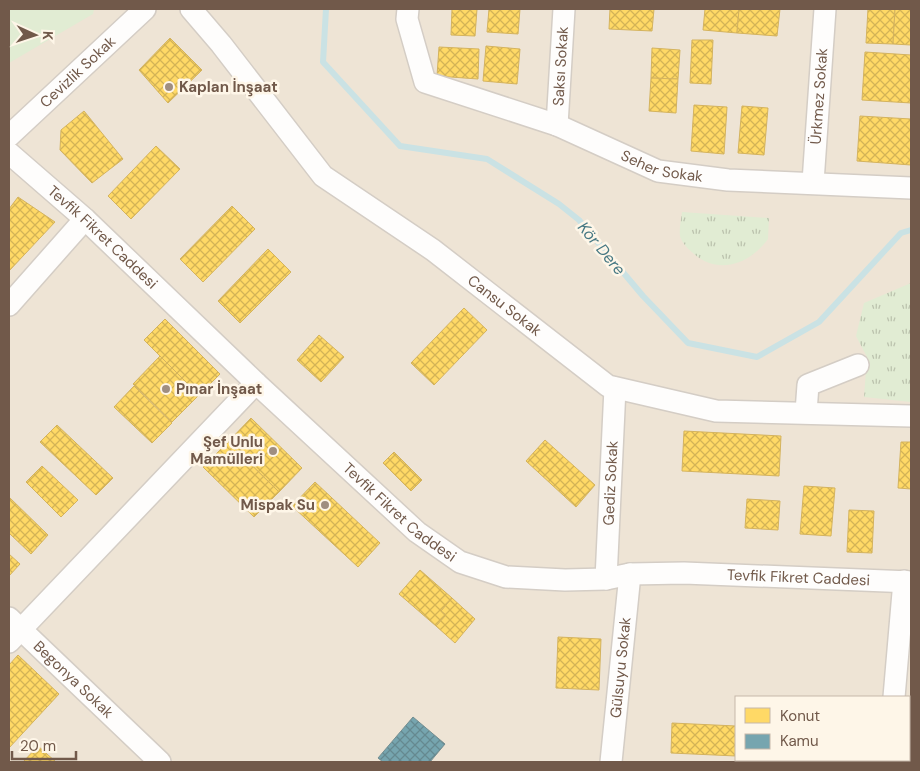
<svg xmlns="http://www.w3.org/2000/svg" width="920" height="771" font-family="'DM Sans',sans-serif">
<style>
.residential{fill:#eee4d5;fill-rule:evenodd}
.grass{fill:#e1ecd3}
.park{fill:url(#park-tufts)}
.homes{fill:url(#homes-cross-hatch);stroke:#d4b35e}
.public{fill:url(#public-cross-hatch);stroke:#748e91}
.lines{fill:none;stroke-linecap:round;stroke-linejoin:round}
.stream{stroke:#cae2e4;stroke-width:6}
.minor-casing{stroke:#d4cdc5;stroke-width:24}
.minor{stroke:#fefdfc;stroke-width:21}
.poi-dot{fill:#9f8e81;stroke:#fef6e8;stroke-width:2}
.labels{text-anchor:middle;stroke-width:5;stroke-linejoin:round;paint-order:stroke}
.street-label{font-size:15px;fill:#71594a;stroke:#fef6e8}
.poi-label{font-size:15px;font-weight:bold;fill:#71594a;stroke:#fef6e8;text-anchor:start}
.water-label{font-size:16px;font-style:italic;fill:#467883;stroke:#fef6e8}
</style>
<defs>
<pattern id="park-tufts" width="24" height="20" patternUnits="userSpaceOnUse" patternTransform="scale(1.25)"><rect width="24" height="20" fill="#e1ecd3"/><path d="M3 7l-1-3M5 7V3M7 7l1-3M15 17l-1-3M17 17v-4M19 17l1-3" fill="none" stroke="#bbc2ad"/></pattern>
<pattern id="homes-cross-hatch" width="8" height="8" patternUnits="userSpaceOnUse" patternTransform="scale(1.25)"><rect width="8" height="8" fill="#ffd966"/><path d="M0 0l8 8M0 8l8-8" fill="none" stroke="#d3b356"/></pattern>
<pattern id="public-cross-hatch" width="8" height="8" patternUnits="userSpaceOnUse" patternTransform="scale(1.25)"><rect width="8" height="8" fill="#76a5af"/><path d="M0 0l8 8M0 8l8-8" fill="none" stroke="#658990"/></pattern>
</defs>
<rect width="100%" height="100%" fill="#f5f1e8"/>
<path class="residential" d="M9 9H911V762H9ZM736 697H909V760H736Z"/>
<polygon class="grass" points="9,9 94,9 93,14 9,63"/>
<g class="park">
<path d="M682 212 769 218 768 239C751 263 719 276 694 254 689 250 681 242 680 236 679 229 681 220 682 212Z"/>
<polygon points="911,283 911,402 864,397 867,357 856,336 864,303"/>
</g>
<g class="homes">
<polygon points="452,9 477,9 475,36 451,35"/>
<polygon points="489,9 520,9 518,34 487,32"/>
<polygon points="610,9 654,9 652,31 609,29"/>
<polygon points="705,9 739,9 737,33 703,30"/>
<polygon points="739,9 780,9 777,36 737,33"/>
<polygon points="868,9 895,9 893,44 866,43"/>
<polygon points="895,9 911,9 911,45 893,44"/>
<polygon points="170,38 202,70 168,103 139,70"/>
<polygon points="692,40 713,40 711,84 690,83"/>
<polygon points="486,46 520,49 517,84 483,81"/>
<polygon points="439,47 479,49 478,79 437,76"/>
<polygon points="652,48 680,50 678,79 651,78"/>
<polygon points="865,52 911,55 911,103 862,100"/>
<polygon points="651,78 678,79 676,113 649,111"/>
<polygon points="694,105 727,107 724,154 691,151"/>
<polygon points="742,106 768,108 764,155 738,153"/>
<polygon points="84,111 123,159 92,183 60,150 61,130"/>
<polygon points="860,116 911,119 911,165 857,161"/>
<polygon points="156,146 180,169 131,219 108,196"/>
<polygon points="18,197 55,222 9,271 9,209"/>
<polygon points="232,206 255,229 203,282 180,259"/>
<polygon points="268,249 291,272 240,323 218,301"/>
<polygon points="464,308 487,330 434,385 411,363"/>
<polygon points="165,319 220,374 199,395 144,340"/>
<polygon points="319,335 344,357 321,382 297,360"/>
<polygon points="160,356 199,395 172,422 133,384"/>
<polygon points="134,386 172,423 152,443 114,407"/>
<polygon points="251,418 302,468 279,492 228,442"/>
<polygon points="57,425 113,478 96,495 40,442"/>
<polygon points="684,431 781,436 779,476 682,471"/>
<polygon points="545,440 595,485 576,507 526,461"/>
<polygon points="228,442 279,492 254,517 203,467"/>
<polygon points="901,442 911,442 911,489 898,488"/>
<polygon points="394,452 422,480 411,491 383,463"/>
<polygon points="42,466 78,500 61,517 26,482"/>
<polygon points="315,482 380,543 358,567 292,506"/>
<polygon points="804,486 835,488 831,536 800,534"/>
<polygon points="9,497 48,535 31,554 9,533"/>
<polygon points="747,499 780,501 778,530 745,528"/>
<polygon points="849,510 874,511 872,553 847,552"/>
<polygon points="9,554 20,564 9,576"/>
<polygon points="420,570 452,598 441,611 446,615 436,626 399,594"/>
<polygon points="452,598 475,619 455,643 436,626 446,615 441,611"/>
<polygon points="558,637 601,639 599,690 556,688"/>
<polygon points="18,655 59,694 9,748 9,665"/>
<polygon points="672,723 736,726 736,756 671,753"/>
<polygon points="38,746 56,762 23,762"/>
</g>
<polygon class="public" points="413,717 445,744 430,762 383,762 378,758"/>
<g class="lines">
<polyline class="stream" points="326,9 323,62 400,146 487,159 559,204 579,220 643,296 688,343 757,357 819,322 901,233 911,230"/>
<defs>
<g id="minor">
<path id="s1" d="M191 9 221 44 323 176 433 250 608 386 716 411 911 416"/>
<path id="s2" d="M408 9 407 19 425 82 557 125 658 171 728 180 911 188"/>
<path id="s3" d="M557 125 564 9"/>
<path id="s4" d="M9 136 145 9"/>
<path id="s5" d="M9 153 85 219 256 383 417 532 460 562 506 577 565 580 606 579 630 574 684 573 911 582"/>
<path id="s6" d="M813 182 825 9"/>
<polyline points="9,305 85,219"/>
<polyline points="806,412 808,385 858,365"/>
<path id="s7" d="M606 579 615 388"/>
<path id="s8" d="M9 618 160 762"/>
<polyline points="9,642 256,383"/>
<polyline points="894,697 904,581"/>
<path id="s9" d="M611 762 630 574"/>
<polyline points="889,762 889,760"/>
</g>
</defs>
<use href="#minor" class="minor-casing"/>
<use href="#minor" class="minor"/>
</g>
<g class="poi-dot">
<circle cx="169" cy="87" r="5"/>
<circle cx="166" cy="389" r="5"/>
<circle cx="273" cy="451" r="5"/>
<circle cx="325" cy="505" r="5"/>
</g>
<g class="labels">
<g class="street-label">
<text dy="5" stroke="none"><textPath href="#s3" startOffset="59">Saksı Sokak</textPath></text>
<text dy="5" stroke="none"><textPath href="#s4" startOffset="94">Cevizlik Sokak</textPath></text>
<text dy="5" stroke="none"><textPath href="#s6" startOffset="86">Ürkmez Sokak</textPath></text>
<text dy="5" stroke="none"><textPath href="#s2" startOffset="328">Seher Sokak</textPath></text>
<text dy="5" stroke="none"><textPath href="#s5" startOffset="126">Tevfik Fikret Caddesi</textPath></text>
<text dy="5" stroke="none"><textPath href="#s1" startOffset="436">Cansu Sokak</textPath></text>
<text dy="5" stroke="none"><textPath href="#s7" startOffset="96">Gediz Sokak</textPath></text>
<text dy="5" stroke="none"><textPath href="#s5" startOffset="531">Tevfik Fikret Caddesi</textPath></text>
<text dy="5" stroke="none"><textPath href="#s5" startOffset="951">Tevfik Fikret Caddesi</textPath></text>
<text dy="5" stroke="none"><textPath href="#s9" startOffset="95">Gülsuyu Sokak</textPath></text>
<text dy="5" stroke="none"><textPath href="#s8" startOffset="89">Begonya Sokak</textPath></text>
</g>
<g class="poi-label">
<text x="179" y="92">Kaplan İnşaat</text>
<text x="176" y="394">Pınar İnşaat</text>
<text x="263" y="447" text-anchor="end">Şef Unlu<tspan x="263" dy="17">Mamülleri</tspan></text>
<text x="315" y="510" text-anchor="end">Mispak Su</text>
</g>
<g class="water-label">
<text transform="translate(602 248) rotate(50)" y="6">Kör Dere</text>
</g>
</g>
<rect width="920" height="771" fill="none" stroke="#71594a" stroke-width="20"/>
<rect x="735" y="696" width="175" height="65" fill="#fef6e8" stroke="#c6b7a9"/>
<rect x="745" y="708" width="25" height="15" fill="#ffd966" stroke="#c6b7a9"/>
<text x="780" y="721" font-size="15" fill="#71594a">Konut</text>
<rect x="745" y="734" width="25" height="15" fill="#76a5af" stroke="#c6b7a9"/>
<text x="780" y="746" font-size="15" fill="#71594a">Kamu</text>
<g transform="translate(35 35) rotate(93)" stroke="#fef6e8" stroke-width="4" paint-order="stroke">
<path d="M0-4L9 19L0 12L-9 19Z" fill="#71594a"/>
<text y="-8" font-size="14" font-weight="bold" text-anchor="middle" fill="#71594a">K</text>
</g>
<path d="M12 751v8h64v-8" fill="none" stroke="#71594a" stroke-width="2.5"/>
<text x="20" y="751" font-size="15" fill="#71594a" stroke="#fef6e8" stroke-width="4" paint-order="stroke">20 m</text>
</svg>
